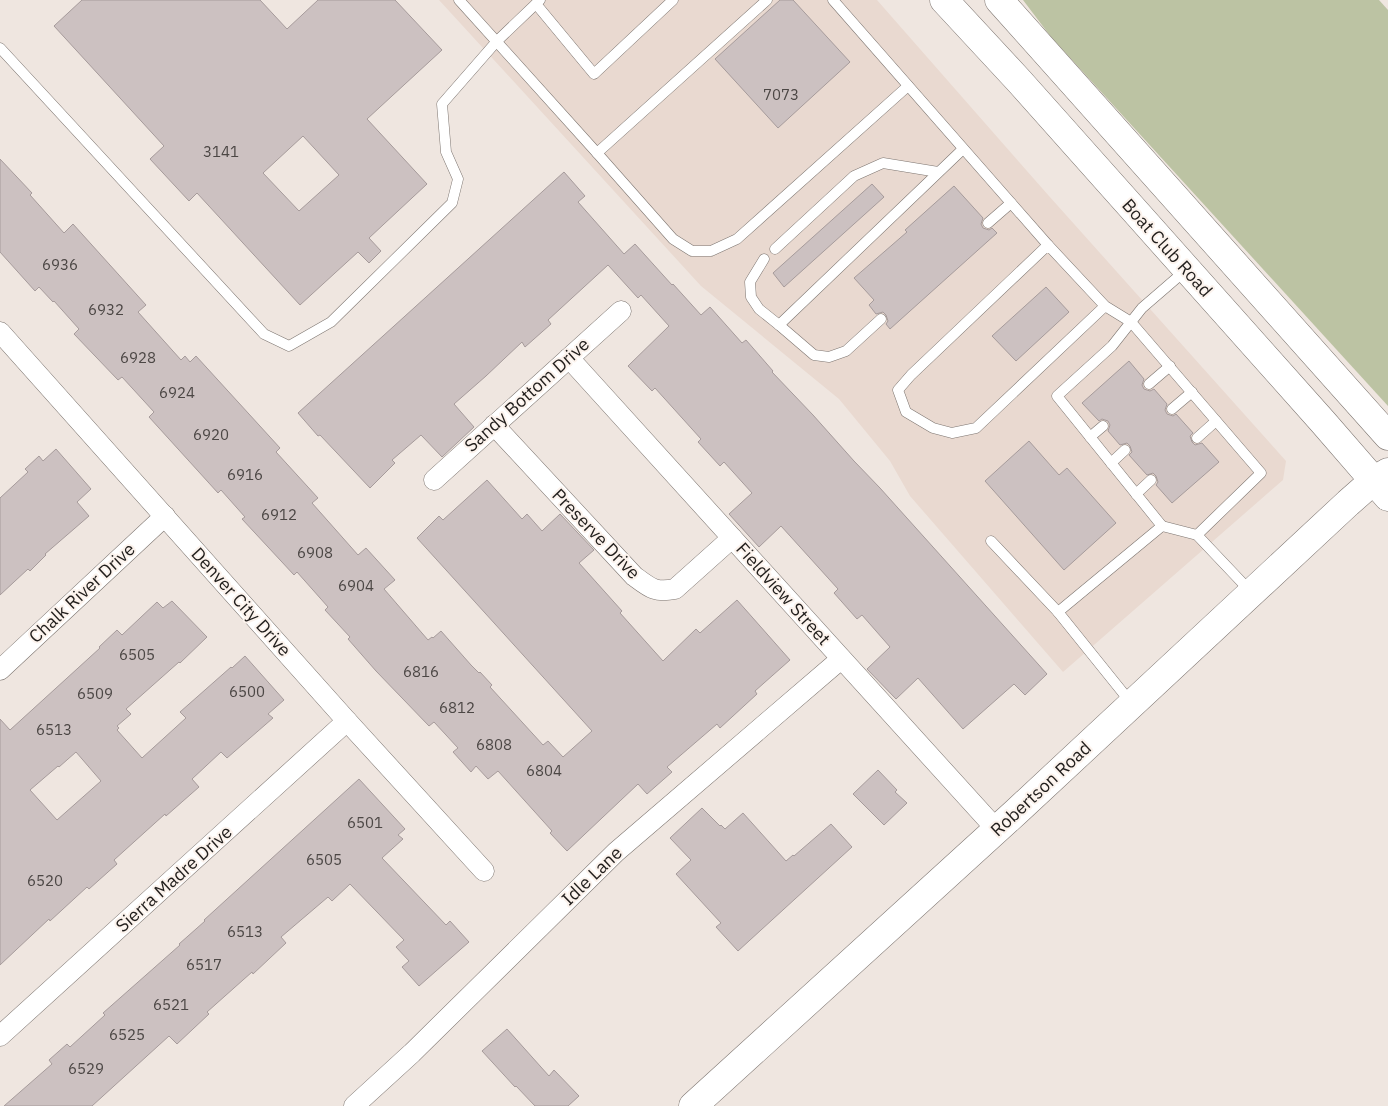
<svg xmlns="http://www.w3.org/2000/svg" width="1388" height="1106" font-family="'IBM Plex Sans',sans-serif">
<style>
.built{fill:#e9d9d0}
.green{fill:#bcc3a3}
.building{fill:#ccc1c1;stroke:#a69b9b;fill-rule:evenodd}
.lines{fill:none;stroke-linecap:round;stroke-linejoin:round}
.lane-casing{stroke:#7d7570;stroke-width:11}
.street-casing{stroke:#7d7570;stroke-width:21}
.secondary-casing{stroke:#7d7570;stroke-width:29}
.lane{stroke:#fff;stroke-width:10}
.street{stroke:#fff;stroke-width:20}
.secondary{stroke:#fff;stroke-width:28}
.labels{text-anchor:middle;stroke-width:4;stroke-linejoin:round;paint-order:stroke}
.number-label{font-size:15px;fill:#4c4745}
.street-label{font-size:18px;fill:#211e1c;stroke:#fcf3ed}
</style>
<rect width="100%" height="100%" fill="#efe6e0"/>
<polygon class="built" points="439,0 877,0 1049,196 1286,461 1283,480 1063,672 910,496 890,461 839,399 701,286"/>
<polygon class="green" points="1023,0 1379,0 1388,10 1388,406 1051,37"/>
<g class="building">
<path d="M82 0H260L287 29 318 0H395L442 50 367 119 427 184 369 238 381 251 369 263 358 252 300 305 197 193 189 201 150 159 164 146 54 26ZM303 136 339 175 299 211 263 173Z"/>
<polygon points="780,0 793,0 850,62 778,128 715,59"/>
<polygon points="0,159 32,193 30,195 64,233 73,224 146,305 138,312 181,360 185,356 190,362 196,356 280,448 276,452 318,498 312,503 358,555 366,548 395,580 384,589 428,640 432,637 433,638 441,631 471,665 479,673 480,672 492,685 490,687 543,745 548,741 563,757 592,731 417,538 439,516 443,520 487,480 522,519 527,514 542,531 560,514 594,550 579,563 622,611 620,613 663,661 696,629 700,633 737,600 790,660 755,691 757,694 720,728 717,724 667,767 672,772 647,794 638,784 567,851 550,833 552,831 498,771 488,779 476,766 471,772 453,752 458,748 434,722 429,726 376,671 348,639 350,637 325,610 328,607 297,572 294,575 242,519 245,517 221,490 218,493 149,417 154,412 122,377 118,380 74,334 79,329 54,301 53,302 39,287 35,291 0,252"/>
<polygon points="564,172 585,196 578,202 624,254 635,244 672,285 673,284 701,315 710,307 742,343 746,340 773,371 772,372 813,415 854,461 880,488 1047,674 1025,695 1014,684 963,729 918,678 896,699 867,669 890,647 862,615 857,619 834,593 838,589 781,526 759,547 729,514 752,493 724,462 720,466 698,442 701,439 655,388 652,391 628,366 669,326 641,295 638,298 608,265 548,320 551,324 525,347 522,342 486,376 454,404 474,427 442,457 421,435 392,460 395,463 370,488 320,435 318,436 298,413"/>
<polygon points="872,184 884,197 784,287 773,273"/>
<polygon points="954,186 983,218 981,224 983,228 989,230 992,228 997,233 890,329 886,324 888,321 886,315 883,312 876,314 869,305 874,300 854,278 907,232 905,230"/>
<polygon points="1046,287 1069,312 1016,361 992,336"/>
<polygon points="1129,361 1144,379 1142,385 1144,389 1150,391 1154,389 1167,404 1165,410 1167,414 1173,416 1176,414 1193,433 1190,436 1192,442 1195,445 1202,443 1219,462 1172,503 1156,485 1158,482 1156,476 1153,473 1147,475 1129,455 1132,452 1130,446 1127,443 1120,445 1108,431 1110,425 1108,421 1102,419 1099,421 1082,403"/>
<polygon points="1029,441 1059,475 1067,468 1116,523 1064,570 985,481"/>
<polygon points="56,449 91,489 77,502 89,516 45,554 46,555 30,571 28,569 0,595 0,498 28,472 25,469 39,456 43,461"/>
<path d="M172 601 207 637 180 663 179 662 126 709 131 714 117 726 119 728 117 730 142 758 186 718 180 712 231 667 232 668 245 656 284 700 268 714 273 718 227 758 221 752 192 779 199 787 166 816 165 814 114 860 117 864 89 889 87 887 50 921 49 919 0 965V719L10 730 100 648 99 647 117 630 122 635 157 602 163 608ZM76 752 101 781 57 820 30 790 58 766 59 767Z"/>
<polygon points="878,770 897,790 895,792 907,803 884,825 853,794"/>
<polygon points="359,779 405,829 398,835 403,839 382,858 446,925 450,921 469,942 419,986 402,967 409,961 396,947 404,940 350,884 332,901 328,897 281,937 286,943 253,974 252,972 207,1012 209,1014 177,1044 169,1036 92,1106 4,1106 52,1064 49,1060 67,1044 70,1047 105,1015 103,1013 180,945 179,944 205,921 204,920"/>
<polygon points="702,808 720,826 721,825 725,829 743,813 786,861 793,855 794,856 831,824 852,847 738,951 716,927 721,923 676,874 691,860 670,838"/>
<polygon points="507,1029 549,1076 554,1070 579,1096 568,1106 535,1106 516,1086 515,1087 482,1051"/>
</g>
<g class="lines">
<defs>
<g id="lane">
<polyline points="459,0 597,153 767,0"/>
<polyline points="833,0 1048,245"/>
<polyline points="536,4 594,74 673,0"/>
<polyline points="0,48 264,334 289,346 331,322 452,203 458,179 446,152 442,104 497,41 540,0"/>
<polyline points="597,153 673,239 692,251 711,251 737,239 908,86"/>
<polyline points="988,223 1011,203"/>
<polyline points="775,249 854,176 883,163 938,172"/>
<polyline points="764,259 750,282 751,297 759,309 779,325 814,355 829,357 846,351 881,319"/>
<polyline points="1105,306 976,428 952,433 933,428 906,412 898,390 911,375 1048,245 1105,306 1131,322 1261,473 1197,535"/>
<polyline points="779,325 963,149"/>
<polyline points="1149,384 1170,366"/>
<polyline points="1172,409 1192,392"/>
<polyline points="1090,437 1103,426"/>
<polyline points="1197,438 1216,421"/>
<polyline points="1111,463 1125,450"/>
<polyline points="1136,494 1151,480"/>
<polyline points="1162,526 1197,535 1251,592"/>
<polyline points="991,541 1058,612 1132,704"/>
<polyline points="1058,612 1162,526 1057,396 1112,346 1142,308 1186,270"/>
</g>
<g id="street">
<polyline points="0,332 347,721 484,871"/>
<polyline points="569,358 997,830"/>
<path d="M494 425 634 576C650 588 655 593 675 589L732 538"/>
<polyline points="434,480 621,311"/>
<polyline points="0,670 165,516"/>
<polyline points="0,1036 347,721"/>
<polyline points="354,1106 412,1053 616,852 841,659"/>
</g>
<g id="secondary">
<polyline points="944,0 1020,82 1323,422 1388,497"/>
<polyline points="999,0 1388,436"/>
<polyline points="693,1106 1016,812 1348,503 1373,481 1388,472"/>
</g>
</defs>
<use href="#lane" class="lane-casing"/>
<use href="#street" class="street-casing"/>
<use href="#secondary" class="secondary-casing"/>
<use href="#lane" class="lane"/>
<use href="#street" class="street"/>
<use href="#secondary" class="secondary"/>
</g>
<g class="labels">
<g class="number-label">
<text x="781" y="100">7073</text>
<text x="221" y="157">3141</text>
<text x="60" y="270">6936</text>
<text x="106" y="315">6932</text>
<text x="138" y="363">6928</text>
<text x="177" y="398">6924</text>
<text x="211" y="440">6920</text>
<text x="245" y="480">6916</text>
<text x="279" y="520">6912</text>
<text x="315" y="558">6908</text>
<text x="356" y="591">6904</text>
<text x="137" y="660">6505</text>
<text x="421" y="677">6816</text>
<text x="247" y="697">6500</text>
<text x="95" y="699">6509</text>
<text x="457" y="713">6812</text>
<text x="54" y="735">6513</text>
<text x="494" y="750">6808</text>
<text x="544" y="776">6804</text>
<text x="365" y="828">6501</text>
<text x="324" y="865">6505</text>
<text x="45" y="886">6520</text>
<text x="245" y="937">6513</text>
<text x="204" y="970">6517</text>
<text x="171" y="1010">6521</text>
<text x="127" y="1040">6525</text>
<text x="86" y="1074">6529</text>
</g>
<g class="street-label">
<text transform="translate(1167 248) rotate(48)" y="6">Boat Club Road</text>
<text transform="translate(527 395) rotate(-42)" y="6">Sandy Bottom Drive</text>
<text transform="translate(596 534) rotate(46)" y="6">Preserve Drive</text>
<text transform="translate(82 593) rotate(-43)" y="6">Chalk River Drive</text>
<text transform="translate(783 594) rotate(48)" y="6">Fieldview Street</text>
<text transform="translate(241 602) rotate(48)" y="6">Denver City Drive</text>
<text transform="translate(1041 789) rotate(-43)" y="6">Robertson Road</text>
<text transform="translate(592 876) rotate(-44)" y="6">Idle Lane</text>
<text transform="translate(174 879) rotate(-42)" y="6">Sierra Madre Drive</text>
</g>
</g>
</svg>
